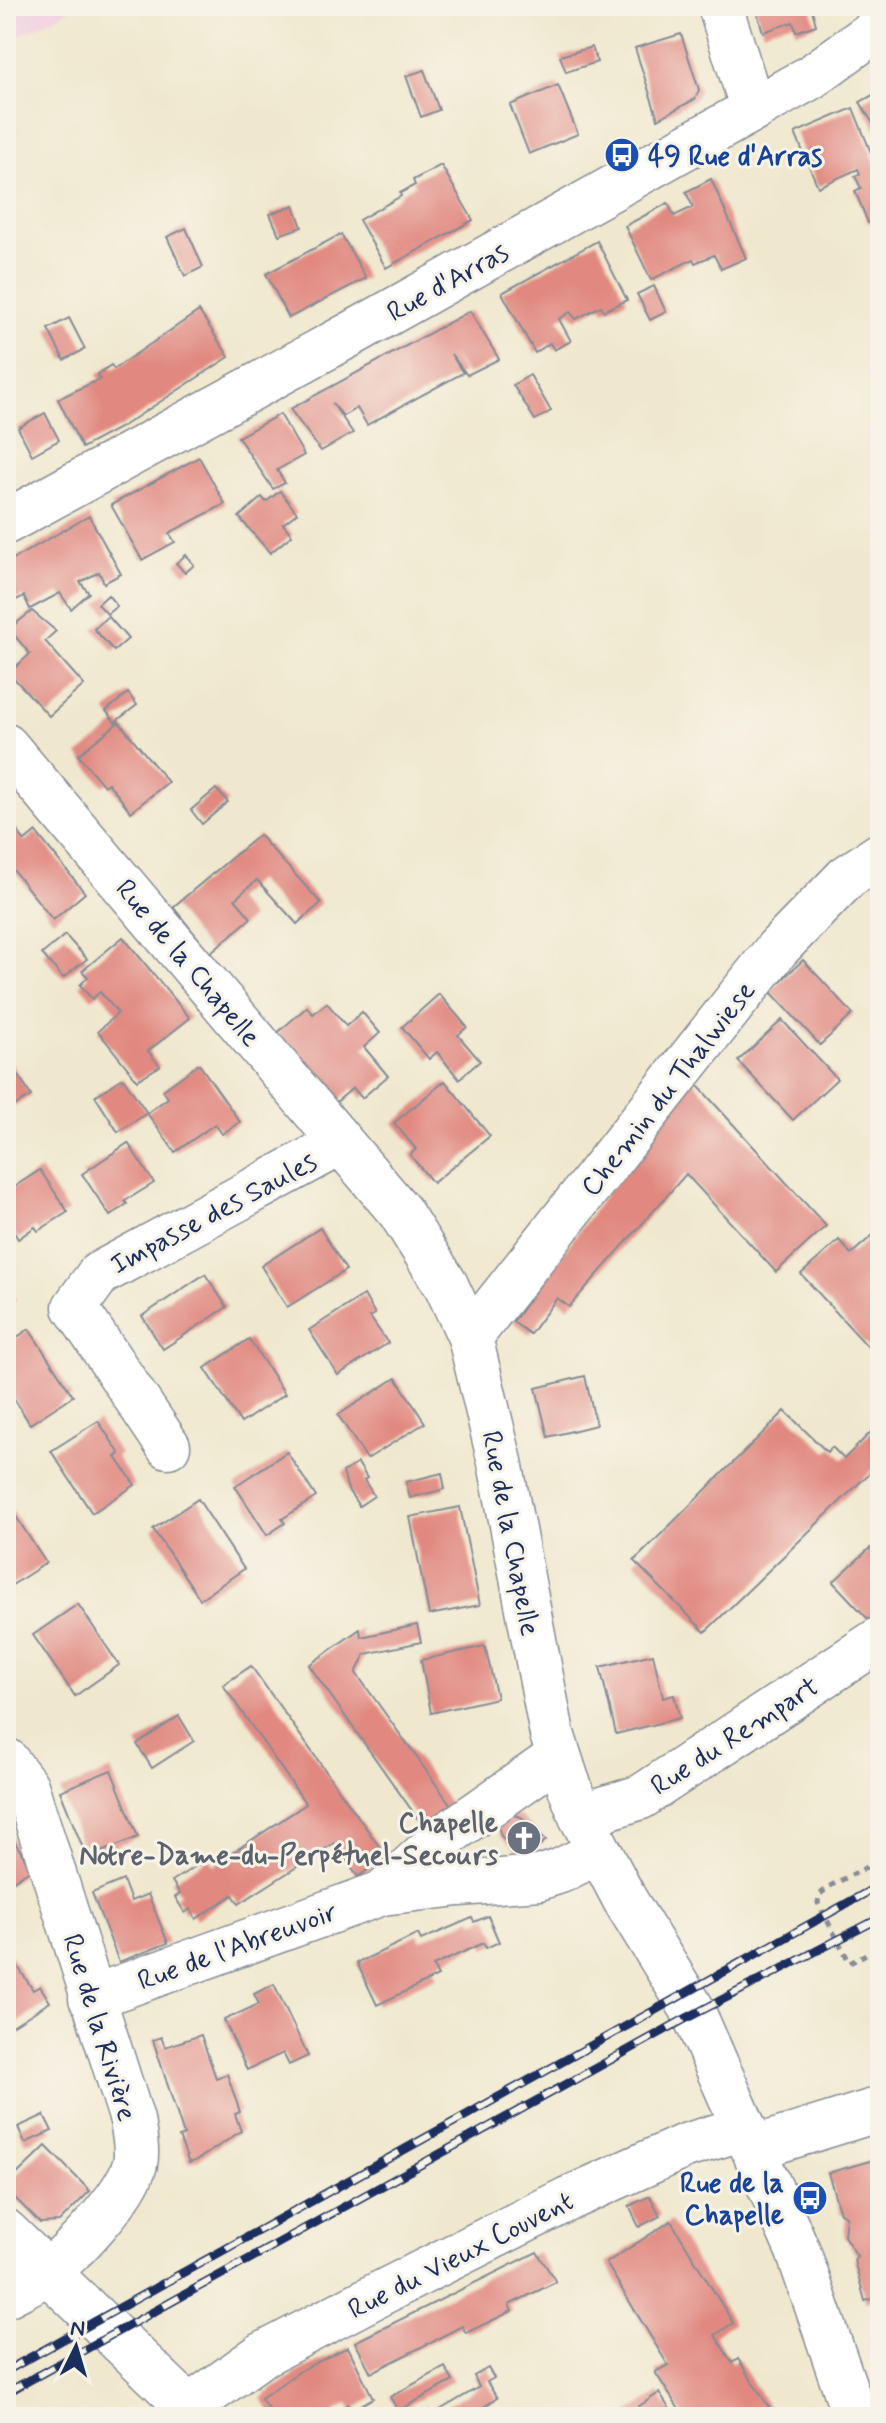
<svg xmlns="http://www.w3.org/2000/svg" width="886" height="2423" font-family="Mynerve,sans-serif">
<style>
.built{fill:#f2cfe0}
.building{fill:#e18981}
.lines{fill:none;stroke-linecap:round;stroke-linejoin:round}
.minor-casing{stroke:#868c96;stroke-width:47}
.path{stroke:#868c96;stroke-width:5;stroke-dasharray:6 6;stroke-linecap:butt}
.minor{stroke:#fff;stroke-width:44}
.rail-casing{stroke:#1b2f5e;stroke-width:9}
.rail{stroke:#f7f3e8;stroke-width:6;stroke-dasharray:18;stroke-linecap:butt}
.labels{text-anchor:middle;stroke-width:6;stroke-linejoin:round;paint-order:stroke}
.transit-label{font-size:28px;font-weight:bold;fill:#164399;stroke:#f7f3e8;text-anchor:start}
.street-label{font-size:28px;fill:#1b2f5e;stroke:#f7f3e8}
.worship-label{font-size:28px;font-weight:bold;fill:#5b616d;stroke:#f7f3e8;text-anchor:end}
</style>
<rect width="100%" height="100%" fill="#f7f3e8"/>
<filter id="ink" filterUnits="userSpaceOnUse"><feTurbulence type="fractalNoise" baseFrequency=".0125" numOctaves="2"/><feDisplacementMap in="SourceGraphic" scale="16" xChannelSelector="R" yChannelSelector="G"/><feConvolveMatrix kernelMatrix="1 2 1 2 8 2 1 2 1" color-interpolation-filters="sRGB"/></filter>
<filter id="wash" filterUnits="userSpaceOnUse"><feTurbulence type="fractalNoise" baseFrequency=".006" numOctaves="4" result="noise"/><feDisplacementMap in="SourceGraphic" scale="32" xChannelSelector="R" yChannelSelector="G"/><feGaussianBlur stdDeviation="1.8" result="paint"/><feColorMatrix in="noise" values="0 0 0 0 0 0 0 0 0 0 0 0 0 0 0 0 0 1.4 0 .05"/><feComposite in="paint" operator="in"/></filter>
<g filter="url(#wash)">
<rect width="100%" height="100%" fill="#f0e8ce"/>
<polygon class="built" points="6,6 76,6 6,44"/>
<g id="blocks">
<g class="building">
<polygon points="615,6 644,6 644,7 618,15"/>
<polygon points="755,6 811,6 816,25 796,32 793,22 763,32"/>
<polygon points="681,34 699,90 695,99 658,119 635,48"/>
<polygon points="592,47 597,62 566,72 560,56"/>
<polygon points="424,70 439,110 421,117 406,76"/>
<polygon points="558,85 578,134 529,154 510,105"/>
<polygon points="880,91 880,135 860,102"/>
<polygon points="853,108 880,175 880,218 868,223 855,191 861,188 855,176 860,174 858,169 818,187 795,133"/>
<polygon points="441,165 473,220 386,268 359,220 401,196 400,193 415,185 413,180"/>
<polygon points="711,179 746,258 721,269 714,255 695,263 693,259 651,280 625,226 668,203 674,216 693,207 686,192"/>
<polygon points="294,205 302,227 279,235 270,214"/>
<polygon points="186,228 203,267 185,276 167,237"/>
<polygon points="341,234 366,278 289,318 266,274"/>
<polygon points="597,241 627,300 604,311 601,306 576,319 570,312 559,319 571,341 554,350 550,343 535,353 502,293"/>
<polygon points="654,286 666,312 650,320 637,294"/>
<polygon points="199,311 229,357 123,426 82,448 58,399 100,379 97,375 111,365 114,369"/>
<polygon points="470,311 499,359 467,375 451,354 463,373 367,425 357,408 343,416 332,403 353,433 321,451 290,409"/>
<polygon points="69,318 85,349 64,360 48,329"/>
<polygon points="530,375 551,411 535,420 513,385"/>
<polygon points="45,413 59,440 32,455 18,428"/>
<polygon points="280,414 304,455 277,470 285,483 273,489 238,437"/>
<polygon points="199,457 225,504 169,533 175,542 142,560 111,505"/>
<polygon points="280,491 297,513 283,524 292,535 270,553 239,517 262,497 266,502"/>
<polygon points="89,516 121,574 104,583 99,572 80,582 89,593 71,609 60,593 30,609 24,596 6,605 6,563"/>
<polygon points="186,555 194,565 185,573 176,563"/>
<polygon points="108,595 117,606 107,614 98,604"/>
<polygon points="32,611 56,631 45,641 84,685 49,716 9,673 30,654 9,629"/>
<polygon points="108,616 128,639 114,651 94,629"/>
<polygon points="128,693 137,705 115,722 106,711"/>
<polygon points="119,722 168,782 131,812 108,783 104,786 78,755"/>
<polygon points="216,789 228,802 202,824 191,810"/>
<polygon points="12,825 25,841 36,832 85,893 53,920 6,861 6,830"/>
<polygon points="259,835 321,903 297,924 257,880 235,899 251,918 210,953 173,907"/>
<polygon points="65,935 87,959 63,978 42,954"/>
<polygon points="123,937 190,1018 148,1051 160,1066 137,1080 98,1031 118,1013 100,992 92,999 80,985 88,977 82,971"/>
<polygon points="803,960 853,1014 820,1045 770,991"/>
<polygon points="439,994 467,1027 458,1035 480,1061 459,1079 437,1052 429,1059 402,1027"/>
<polygon points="327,1003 346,1026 362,1012 380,1033 364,1047 388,1076 362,1098 353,1088 335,1103 277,1033 307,1007 313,1014"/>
<polygon points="782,1020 837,1079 793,1120 738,1061"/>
<polygon points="6,1054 31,1096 6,1111"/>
<polygon points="199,1064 240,1122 222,1134 215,1124 175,1152 147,1113 168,1098 163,1090"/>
<polygon points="690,1077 826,1226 776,1272 686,1174 569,1307 557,1298 530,1334 513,1322"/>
<polygon points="123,1078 147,1113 118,1132 95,1096"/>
<polygon points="445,1081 490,1136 433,1183 410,1155 416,1149 394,1123"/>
<polygon points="128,1143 154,1183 125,1201 127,1204 110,1216 82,1174"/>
<polygon points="40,1170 68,1212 38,1231 35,1227 18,1239 6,1219 6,1192"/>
<polygon points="320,1228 346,1270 287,1307 261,1266"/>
<polygon points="880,1229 880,1360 801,1274 839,1240 851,1254"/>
<polygon points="205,1274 227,1307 163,1349 142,1316"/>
<polygon points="6,1285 16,1300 6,1307"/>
<polygon points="364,1295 375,1314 370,1317 388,1343 338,1375 309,1330"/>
<polygon points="29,1329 73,1396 30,1424 6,1386 6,1345"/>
<polygon points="249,1339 285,1394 241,1423 205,1368"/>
<polygon points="585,1376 596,1425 548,1437 536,1388"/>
<polygon points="396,1378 425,1423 367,1459 338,1415"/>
<polygon points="785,1411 827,1452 832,1447 844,1459 880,1423 880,1463 705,1632 634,1561"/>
<polygon points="98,1421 120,1454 116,1457 135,1485 92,1513 51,1451"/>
<polygon points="287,1452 316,1497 282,1519 285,1523 267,1535 235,1486"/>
<polygon points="358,1463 367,1478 364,1480 374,1496 359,1506 348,1490 343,1472"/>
<polygon points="442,1473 445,1489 410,1498 406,1482"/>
<polygon points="198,1499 244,1569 200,1599 153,1529"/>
<polygon points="6,1501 46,1563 6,1589"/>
<polygon points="460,1507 480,1605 429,1615 410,1517"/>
<polygon points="880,1546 880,1610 869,1620 833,1582 870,1548 874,1552"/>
<polygon points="78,1604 119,1665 75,1696 33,1635"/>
<polygon points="417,1625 421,1642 365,1654 356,1673 453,1808 425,1829 309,1665 360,1629 361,1637"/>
<polygon points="485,1646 497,1698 431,1713 421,1660"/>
<polygon points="653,1654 663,1698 674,1695 680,1718 616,1734 600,1667"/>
<polygon points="251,1666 386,1856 358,1877 334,1843 239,1904 233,1895 196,1919 190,1909 185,1913 175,1897 180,1894 172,1881 209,1858 214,1865 306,1804 223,1685"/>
<polygon points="179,1716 194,1741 152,1768 137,1744"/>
<polygon points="111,1770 138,1837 87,1858 60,1791"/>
<polygon points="508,1813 521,1817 546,1840 525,1859 501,1836 497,1823"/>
<polygon points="6,1827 31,1869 6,1886"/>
<polygon points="123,1880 131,1901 148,1894 168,1943 119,1962 92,1893"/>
<polygon points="488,1916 499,1942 486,1948 483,1943 433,1966 438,1976 377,2005 357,1963 418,1934 421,1940 472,1918 474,1922"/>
<polygon points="6,1948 33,1990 40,1986 50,2002 6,2030"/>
<polygon points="274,1984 308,2056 289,2065 283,2053 247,2070 224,2020 259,2004 254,1994"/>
<polygon points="201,2035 216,2078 227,2074 240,2112 235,2114 241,2131 197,2160 189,2163 179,2137 184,2135 153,2040 161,2037 165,2047"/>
<polygon points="44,2115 52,2131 25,2143 18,2127"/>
<polygon points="46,2146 90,2191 59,2222 40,2223 6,2189 6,2185"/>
<polygon points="880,2158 880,2297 865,2301 854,2260 857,2256 844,2236 846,2216 840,2213 828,2173"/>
<polygon points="650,2196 660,2216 639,2227 629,2206"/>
<polygon points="671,2221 733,2323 715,2335 732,2363 738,2359 775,2417 684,2417 655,2372 668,2365 606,2263"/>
<polygon points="537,2252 556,2282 509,2305 512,2311 466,2333 462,2326 371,2373 355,2342"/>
<polygon points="348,2347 373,2398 352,2410 348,2404 334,2412 337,2417 274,2417 261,2398 303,2369"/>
<polygon points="445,2367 453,2381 398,2411 390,2397"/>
<polygon points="488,2368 494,2378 487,2382 497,2398 479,2410 483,2417 418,2417 430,2410 433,2414 479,2387 474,2376"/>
<polygon points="880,2385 880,2415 879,2415 871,2388"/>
<polygon points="659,2393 675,2417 623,2417"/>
</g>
</g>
</g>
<g filter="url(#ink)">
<use href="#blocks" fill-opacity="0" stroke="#868c96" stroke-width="2"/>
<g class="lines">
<defs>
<g id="minor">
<polyline points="720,6 753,110"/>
<polyline points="6,522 355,332 811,77 880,27"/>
<polyline points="6,746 400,1212 446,1285 470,1337 500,1462 552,1734 567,1780 581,1816 625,1900 691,2007 798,2251 855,2417"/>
<polyline points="470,1337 777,949 847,877 880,855"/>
<polyline points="168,1446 75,1307 99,1274 341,1143"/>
<path d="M6 1760 26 1786 132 2120C134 2134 138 2150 135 2164 126 2196 72 2254 44 2274 33 2282 19 2288 6 2295"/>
<polyline points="581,1816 641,1797 880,1639"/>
<polyline points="382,1893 442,1838 559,1756"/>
<polyline points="91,1998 382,1893 459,1884 539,1878 560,1871 598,1852"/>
<polyline points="754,2148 880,2109"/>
<polyline points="6,2232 199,2417"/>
<polyline points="189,2407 260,2356 377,2295 568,2199 685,2146 744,2128"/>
</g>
</defs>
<use href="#minor" class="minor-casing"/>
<polyline class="path" points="867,1867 830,1886 819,1895 818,1903 850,1963 880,1946"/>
<use href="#minor" class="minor"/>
<defs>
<g id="rail">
<polyline points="6,2371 880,1885"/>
<polyline points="6,2393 683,2020 880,1918"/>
</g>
</defs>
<use href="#rail" class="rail-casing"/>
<use href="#rail" class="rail"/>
</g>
</g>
<defs>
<symbol id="bus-disc" viewBox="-11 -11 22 22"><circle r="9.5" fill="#1a4fb4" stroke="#f7f3e8"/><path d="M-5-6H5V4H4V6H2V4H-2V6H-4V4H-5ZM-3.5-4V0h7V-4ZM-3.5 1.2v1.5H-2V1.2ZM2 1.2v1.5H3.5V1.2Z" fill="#fff"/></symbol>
<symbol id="church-disc" viewBox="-11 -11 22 22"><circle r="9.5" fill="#6b7280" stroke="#f7f3e8"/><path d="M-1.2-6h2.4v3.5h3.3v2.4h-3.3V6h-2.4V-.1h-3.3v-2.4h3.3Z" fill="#fff"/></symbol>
</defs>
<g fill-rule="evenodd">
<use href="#bus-disc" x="602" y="135" width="40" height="40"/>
<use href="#church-disc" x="504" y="1818" width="40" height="40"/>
<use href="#bus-disc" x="790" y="2178" width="40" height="40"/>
</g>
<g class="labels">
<g class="transit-label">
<text x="648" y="165">49 Rue d'Arras</text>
<text x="784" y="2192" text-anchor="end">Rue de la<tspan x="784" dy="32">Chapelle</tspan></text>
</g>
<g class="street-label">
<text transform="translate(447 281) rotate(-29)" y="10">Rue d'Arras</text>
<text transform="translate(189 962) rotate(50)" y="10">Rue de la Chapelle</text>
<text transform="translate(667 1088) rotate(-52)" y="10">Chemin du Thalwiese</text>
<text transform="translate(213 1212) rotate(-28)" y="10">Impasse des Saules</text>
<text transform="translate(512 1533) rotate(79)" y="10">Rue de la Chapelle</text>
<text transform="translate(734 1735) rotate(-33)" y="10">Rue du Rempart</text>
<text transform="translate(237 1945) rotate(-20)" y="10">Rue de l'Abreuvoir</text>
<text transform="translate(101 2027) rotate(73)" y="10">Rue de la Rivière</text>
<text transform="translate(460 2254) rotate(-27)" y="10">Rue du Vieux Couvent</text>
</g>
<g class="worship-label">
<text x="498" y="1832">Chapelle<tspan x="498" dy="32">Notre-Dame-du-Perpétuel-Secours</tspan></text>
</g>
</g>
<rect width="886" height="2423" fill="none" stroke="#f7f3e8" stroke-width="32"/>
<g transform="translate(76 2347) rotate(5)" stroke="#f7f3e8" stroke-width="6" paint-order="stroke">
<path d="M0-6L14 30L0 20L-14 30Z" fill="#1b2f5e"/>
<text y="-12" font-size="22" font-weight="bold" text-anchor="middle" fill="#1b2f5e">N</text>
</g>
</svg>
